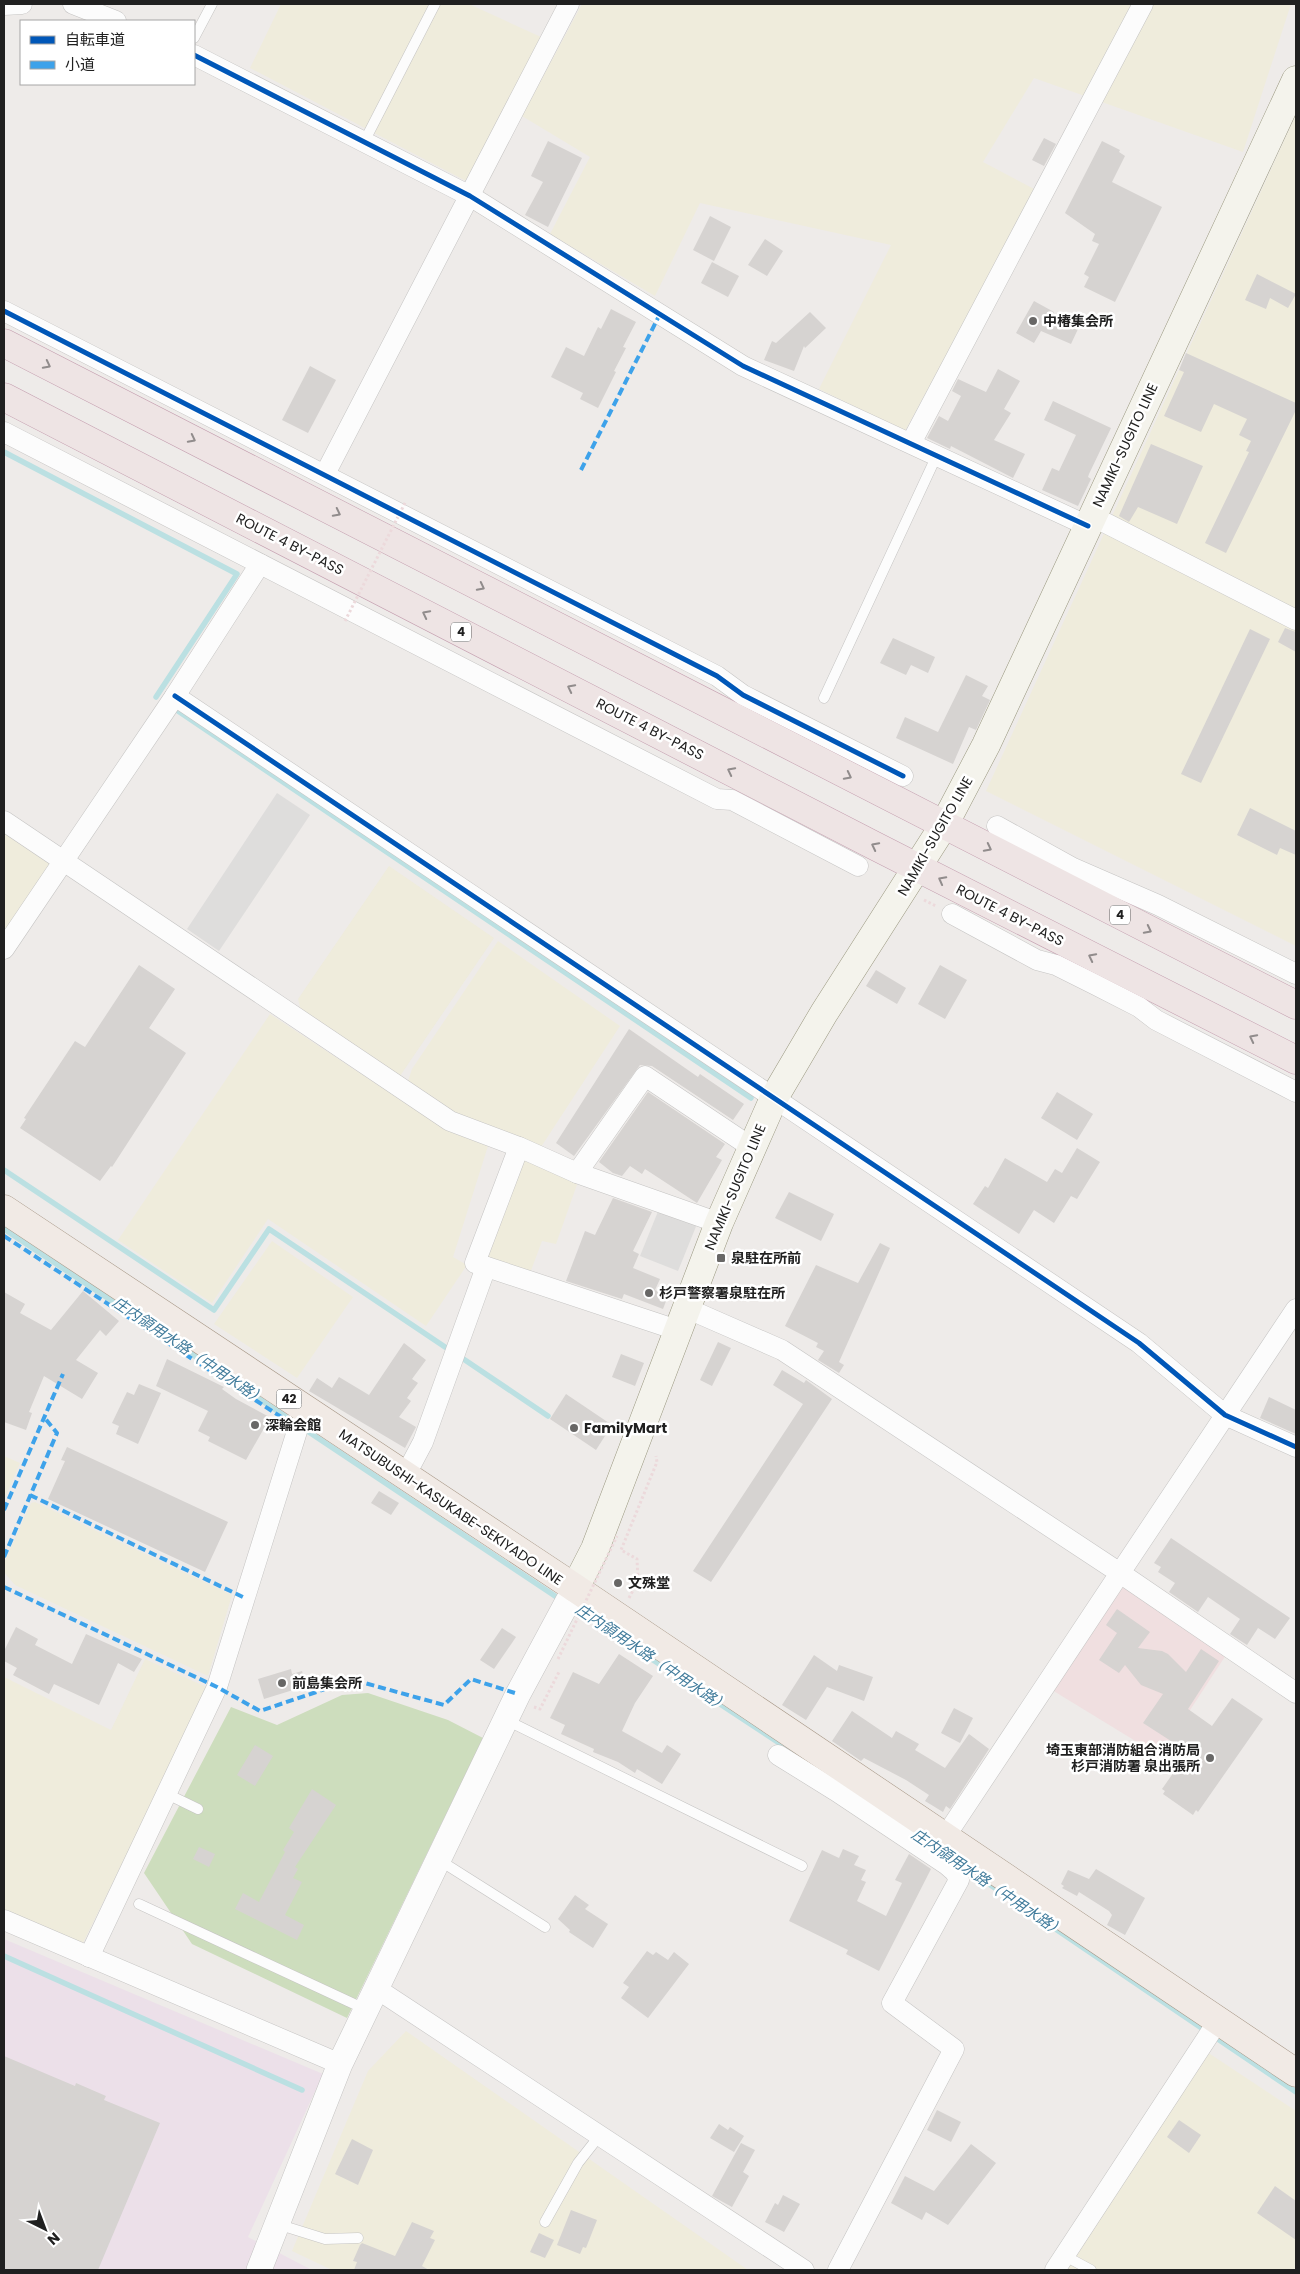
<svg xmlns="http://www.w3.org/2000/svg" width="1300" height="2274" font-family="Poppins,'Noto Sans JP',sans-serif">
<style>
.commercial{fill:#f0dfe0}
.industrial{fill:#ece0e9}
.farmland{fill:#efecdc}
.forest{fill:#cdddbd}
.parking{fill:#dedddc}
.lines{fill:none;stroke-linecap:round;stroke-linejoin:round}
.stream{stroke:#bbe0e2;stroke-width:5.5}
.building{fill:#d6d3d1}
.service-casing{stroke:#c5c4c3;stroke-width:11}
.minor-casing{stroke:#c5c4c3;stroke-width:21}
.tertiary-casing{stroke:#c5c4c3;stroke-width:26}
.secondary-casing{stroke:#99977f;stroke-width:29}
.primary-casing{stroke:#a59584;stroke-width:29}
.trunk-casing{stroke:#c49eaf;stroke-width:29}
.path{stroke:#ecd9db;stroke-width:3;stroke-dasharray:2.5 2.5;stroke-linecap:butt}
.service{stroke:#fcfcfc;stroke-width:10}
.minor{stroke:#fcfcfc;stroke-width:20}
.tertiary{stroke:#fcfcfc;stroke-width:25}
.secondary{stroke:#f4f3ec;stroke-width:28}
.primary{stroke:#f1eae5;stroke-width:28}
.trunk{stroke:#eee4e4;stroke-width:28}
.path-bridge{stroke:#ecd9db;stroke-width:3;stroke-dasharray:2.5 2.5;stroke-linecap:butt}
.quiet{stroke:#3da2ea;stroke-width:4;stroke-dasharray:8 4;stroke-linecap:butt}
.cycleway-casing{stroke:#fff;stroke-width:8}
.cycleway{stroke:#0057b8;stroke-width:5}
.oneway{stroke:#918c8c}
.poi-dot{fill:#686766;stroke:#fff;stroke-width:2}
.labels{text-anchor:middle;stroke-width:5;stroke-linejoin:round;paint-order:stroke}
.shield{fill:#fff;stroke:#636363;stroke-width:1}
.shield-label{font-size:12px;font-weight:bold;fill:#202020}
.poi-label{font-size:14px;font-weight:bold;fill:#202020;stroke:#fff;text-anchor:start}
.street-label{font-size:14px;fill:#202020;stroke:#fff}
.water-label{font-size:15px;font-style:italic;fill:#407b9b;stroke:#fff}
</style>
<rect width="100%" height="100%" fill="#eeebe9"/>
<polygon class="commercial" points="1119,1584 1226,1655 1160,1756 1052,1690"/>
<polygon class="industrial" points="4,1939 323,2074 248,2237 312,2270 4,2270"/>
<g class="farmland">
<polygon points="281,4 469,4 541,37 468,182 250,68"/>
<polygon points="582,4 1291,4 1243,152 1034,78 983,162 1036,190 905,431 819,389 891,245 700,203 655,296 550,234 590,157 522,116"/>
<polygon points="1296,115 1296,946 986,791"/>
<polygon points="4,832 52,864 4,934"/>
<polygon points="389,866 494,938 400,1076 301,1011 298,999"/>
<polygon points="498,941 620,1026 541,1147 454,1112 408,1081 412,1069"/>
<polygon points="270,1014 448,1131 488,1146 453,1257 467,1265 426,1326 268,1219 212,1303 118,1240"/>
<polygon points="524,1155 579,1179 556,1244 542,1241 529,1276 485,1261"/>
<polygon points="272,1241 353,1297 297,1378 214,1324"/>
<polygon points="4,1456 20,1463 4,1500"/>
<polygon points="35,1502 232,1595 208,1676 15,1585 4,1572 4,1563 31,1503"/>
<polygon points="145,1659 206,1687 207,1691 81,1947 4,1913 4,1677 111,1730"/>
<polygon points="406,2031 748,2270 332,2270 292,2251 368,2071"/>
<polygon points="1207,2052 1296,2111 1296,2270 1064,2270"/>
</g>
<polygon class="forest" points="368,1693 448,1720 483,1738 347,2018 192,1944 144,1873 231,1707 277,1725 342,1695"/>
<g class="parking">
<polygon points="277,793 310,815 219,951 187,929"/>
<polygon points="659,1209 697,1224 678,1271 640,1256"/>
</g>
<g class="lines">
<g class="stream">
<polyline points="4,452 237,574 156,697"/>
<polyline points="178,711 751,1098"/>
<polyline points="4,1170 214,1310 269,1229 451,1351"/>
<polyline points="4,1229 561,1600"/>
<polyline points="459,1356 548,1416"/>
<polyline points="571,1606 814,1766"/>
<polyline points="958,1863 1296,2092"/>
<polyline points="4,1956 302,2090"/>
</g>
</g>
<g class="building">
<polygon points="1044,138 1056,144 1044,166 1032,160"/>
<polygon points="548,141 582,158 548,227 525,215 543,182 531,176"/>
<polygon points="1102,141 1120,150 1119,152 1125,156 1112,182 1162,207 1115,302 1084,287 1089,277 1084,274 1099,244 1092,241 1095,234 1065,213"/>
<polygon points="710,216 731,227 714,261 693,250"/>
<polygon points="765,239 783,251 767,276 748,265"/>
<polygon points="712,262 739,276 728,297 701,283"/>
<polygon points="1257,274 1296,294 1288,308 1270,298 1266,309 1245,300"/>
<polygon points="1034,301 1054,312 1051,317 1078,329 1071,344 1041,331 1034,343 1016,333"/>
<polygon points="611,309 636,322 623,347 626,348 614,371 616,372 598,408 580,399 583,393 551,377 566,347 584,356 598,327 601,329"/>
<polygon points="810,312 826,328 805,348 804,346 794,371 764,360 772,341 776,343"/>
<polygon points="1186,353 1296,403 1296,410 1226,553 1205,543 1249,452 1246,451 1251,441 1239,435 1247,419 1214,404 1201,432 1164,416 1184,372 1179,370"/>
<polygon points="310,366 336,380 308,433 282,420"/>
<polygon points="998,369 1020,381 1004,409 1011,413 994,440 1025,454 1013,478 951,446 950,449 927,438 939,416 948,421 961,396 952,391 958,379 986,392"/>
<polygon points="1053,401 1111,428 1089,474 1088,477 1091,479 1078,506 1042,490 1052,468 1059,471 1076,435 1044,420"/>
<polygon points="1151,444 1203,466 1177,524 1138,507 1129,522 1119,516"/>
<polygon points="1285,628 1296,632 1296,652 1278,642"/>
<polygon points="1250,629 1270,639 1201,783 1181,774"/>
<polygon points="893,638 935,657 928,673 911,665 906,675 880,663"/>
<polygon points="966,675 988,686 982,696 990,700 976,730 969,727 953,764 896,738 905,717 938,732"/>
<polygon points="1250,808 1296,831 1296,855 1280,848 1277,855 1237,835"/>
<polygon points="139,965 175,989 149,1028 186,1053 112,1167 111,1166 100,1181 20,1128 26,1119 24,1118 75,1041 85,1047"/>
<polygon points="940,965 967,980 945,1019 918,1004"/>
<polygon points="876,970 906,988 897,1004 866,986"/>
<polygon points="629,1029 698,1077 700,1074 744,1104 733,1120 652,1066 640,1065 574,1156 556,1143"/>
<polygon points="648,1092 725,1144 716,1157 722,1160 697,1203 645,1169 642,1174 630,1166 622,1176 613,1173 599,1162"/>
<polygon points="1057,1092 1093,1114 1077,1140 1041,1118"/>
<polygon points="1077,1148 1100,1162 1077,1199 1071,1196 1054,1223 1034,1210 1019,1234 973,1204 985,1186 988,1188 1005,1158 1047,1182 1055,1169 1062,1173"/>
<polygon points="789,1192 834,1214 821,1241 775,1218"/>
<polygon points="613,1198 652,1212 633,1251 639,1254 633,1268 660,1279 655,1290 668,1296 663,1309 624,1294 622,1299 566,1281 585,1231 595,1235"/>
<polygon points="880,1243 890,1248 839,1362 844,1365 839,1373 818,1360 824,1351 816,1347 818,1343 785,1326 816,1265 858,1283"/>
<polygon points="83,1291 119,1321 106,1336 100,1330 76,1360 98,1373 82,1399 44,1376 29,1412 32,1413 26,1430 4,1422 4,1292 25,1304 20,1313 51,1330"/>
<polygon points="718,1342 731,1348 712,1386 700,1380"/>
<polygon points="404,1343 426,1360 412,1379 418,1383 407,1398 411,1401 399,1417 416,1427 405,1448 309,1391 317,1378 332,1388 339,1377 369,1395"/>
<polygon points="621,1354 644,1363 635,1386 612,1377"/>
<polygon points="167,1359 224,1387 222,1389 236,1399 273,1419 266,1432 263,1430 246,1460 208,1441 210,1437 198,1431 208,1411 156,1386"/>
<polygon points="782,1370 804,1383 806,1380 832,1399 711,1582 693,1571 803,1404 773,1385"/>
<polygon points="139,1384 161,1393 138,1444 116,1434 119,1426 112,1423 127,1392 134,1395"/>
<polygon points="566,1394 612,1425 596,1450 550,1419"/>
<polygon points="1269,1397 1296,1410 1296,1434 1260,1418"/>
<polygon points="67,1447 228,1522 205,1572 48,1499 65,1461 61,1460"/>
<polygon points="379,1491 399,1503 391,1515 371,1503"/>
<polygon points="1171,1538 1290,1618 1275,1639 1258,1628 1247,1645 1230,1634 1240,1619 1208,1597 1198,1612 1169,1592 1175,1583 1158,1572 1161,1567 1154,1563"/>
<polygon points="1117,1609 1150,1632 1138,1648 1162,1651 1168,1654 1186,1672 1201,1649 1219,1661 1188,1709 1212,1726 1232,1698 1263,1719 1198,1812 1196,1810 1193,1815 1163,1794 1165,1791 1162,1789 1188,1752 1143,1723 1163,1694 1141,1685 1125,1665 1119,1673 1099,1660 1117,1633 1106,1625"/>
<polygon points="16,1627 38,1639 35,1645 72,1664 86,1634 142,1659 134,1672 118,1663 99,1705 54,1684 49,1694 13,1675 17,1668 4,1661 4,1651"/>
<polygon points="502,1628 516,1637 494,1669 480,1660"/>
<polygon points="619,1654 653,1676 635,1703 622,1731 662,1753 667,1745 681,1754 662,1784 637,1769 635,1773 618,1762 593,1752 594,1749 561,1734 565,1725 550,1718 573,1672 599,1684"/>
<polygon points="814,1655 837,1671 839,1665 873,1677 864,1701 827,1687 806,1720 782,1705"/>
<polygon points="291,1669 292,1674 302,1671 306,1686 264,1699 258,1679"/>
<polygon points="954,1708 973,1718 960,1743 941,1733"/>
<polygon points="852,1711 892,1738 896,1731 919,1744 915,1750 945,1768 969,1734 989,1749 950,1809 946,1806 943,1812 925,1801 929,1795 906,1780 864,1758 861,1761 832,1741"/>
<polygon points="255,1745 273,1756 255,1786 237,1775"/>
<polygon points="312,1789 336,1805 295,1867 298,1869 293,1878 302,1882 285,1915 304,1925 297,1940 235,1909 243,1893 259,1902 285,1852 283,1850 294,1832 289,1828"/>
<polygon points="199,1847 215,1854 209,1867 193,1859"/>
<polygon points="843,1849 859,1856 854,1865 866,1870 861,1880 866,1882 857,1901 886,1916 902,1883 895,1880 909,1854 931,1869 879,1971 846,1954 848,1950 789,1921 822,1850 839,1858"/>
<polygon points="1096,1869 1145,1898 1125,1935 1107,1925 1112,1915 1109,1911 1079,1892 1077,1896 1062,1888 1064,1886 1061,1884 1068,1870 1089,1879"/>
<polygon points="575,1895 589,1905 585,1909 608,1924 593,1948 569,1932 570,1930 558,1919"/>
<polygon points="647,1951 653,1955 656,1952 668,1960 674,1952 689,1964 648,2018 621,1998 629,1987 623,1983"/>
<polygon points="4,2056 75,2086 76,2083 106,2096 104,2100 160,2123 98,2270 4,2270"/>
<polygon points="937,2110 961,2122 951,2142 927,2130"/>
<polygon points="1179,2120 1201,2135 1189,2153 1167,2137"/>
<polygon points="719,2124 728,2130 730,2127 744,2136 734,2152 710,2138"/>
<polygon points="352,2139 373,2150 358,2185 335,2174"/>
<polygon points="741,2143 755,2150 743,2172 749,2176 732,2207 712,2196"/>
<polygon points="971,2144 996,2163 948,2225 926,2212 922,2220 891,2203 905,2176 934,2191"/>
<polygon points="1275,2186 1296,2201 1296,2240 1257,2213"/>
<polygon points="783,2195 800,2204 784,2232 765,2222 775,2203 778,2205"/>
<polygon points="571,2210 597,2220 586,2248 583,2247 580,2254 557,2245"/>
<polygon points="412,2222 434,2231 430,2238 435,2240 422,2266 429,2270 354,2270 357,2262 353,2261 360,2245 362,2243 395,2256"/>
<polygon points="539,2233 554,2240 545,2258 530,2252"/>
</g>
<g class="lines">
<defs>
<g id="service">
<polyline points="194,38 212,4"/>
<polyline points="364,142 435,4"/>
<polyline points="824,698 937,455"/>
<polyline points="506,1720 802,1866"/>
<polyline points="165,1793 198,1809"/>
<polyline points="439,1860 545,1927"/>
<polyline points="139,1904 367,2010"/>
<polyline points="545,2222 578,2163 600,2135"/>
<polyline points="277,2224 325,2239 358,2238"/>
<polyline points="1065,2256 1091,2270"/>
</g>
<g id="minor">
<polyline points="73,4 116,21"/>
<polyline points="4,5 22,4"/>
<polyline points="194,55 470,196 743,366 1088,526"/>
<polyline points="4,311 717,676 743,695 903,776"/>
<polyline points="4,432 717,799 732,800 858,866"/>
<polyline points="911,443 1143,4"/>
<polyline points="325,474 569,4"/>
<polyline points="1092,516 1296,620"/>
<polyline points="175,696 1139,1343 1225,1415 1296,1447"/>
<polyline points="4,821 450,1121 519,1147"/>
<polyline points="997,826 1073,868 1158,905 1296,974"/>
<polyline points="952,914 1037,960 1056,965 1094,984 1139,1007 1156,1020 1296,1092"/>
<polyline points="4,949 175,696 260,564"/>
<polyline points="577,1173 645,1076 751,1147"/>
<polyline points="686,1308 782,1350 1120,1573 945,1837"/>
<polyline points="1296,1309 1120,1573 1296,1693"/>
<polyline points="677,1330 475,1263 519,1147 577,1173 719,1223"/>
<polyline points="405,1476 423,1442 486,1267"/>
<polyline points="778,1755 836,1791 947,1865 955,1872 959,1880 892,2003 954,2049 838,2270"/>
<polyline points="4,1920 340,2064"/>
<polyline points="89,1957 217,1687 298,1428 310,1413"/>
<polyline points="377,1989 804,2270"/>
<polyline points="1055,2270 1218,2021"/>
</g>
<polyline id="tertiary" points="259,2270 340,2064 518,1694 575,1588"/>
<polyline id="secondary" points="575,1588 595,1549 719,1223 774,1098 824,1013 944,825 986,745 1296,80"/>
<polyline id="primary" points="4,1209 575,1588 1296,2073"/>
<g id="trunk">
<polyline points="4,343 1296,1005"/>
<polyline points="4,397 877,847 1296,1060"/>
</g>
</defs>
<use href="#service" class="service-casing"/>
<use href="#minor" class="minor-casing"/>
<use href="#tertiary" class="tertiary-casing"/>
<use href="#secondary" class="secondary-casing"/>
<use href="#primary" class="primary-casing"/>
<use href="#trunk" class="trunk-casing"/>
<g class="path">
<polyline points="924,900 936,906"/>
<polyline points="629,1598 638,1581 637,1559 621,1550 657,1462 656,1456"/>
<polyline points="534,1707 540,1709 559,1672"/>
</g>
<use href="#service" class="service"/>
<use href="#minor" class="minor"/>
<use href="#tertiary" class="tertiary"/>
<use href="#secondary" class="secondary"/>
<use href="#primary" class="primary"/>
<use href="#trunk" class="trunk"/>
<g class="path-bridge">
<polyline points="345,621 406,501"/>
<polyline points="558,1659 617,1536"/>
</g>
<g class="quiet">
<polyline points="581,470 660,314"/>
<polyline points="4,1236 298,1428"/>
<polyline points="30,1495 245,1598"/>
<polyline points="4,1510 63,1374"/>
<polyline points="4,1557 57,1433 44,1417"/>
<polyline points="4,1587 217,1687 260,1711 346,1682 361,1682 444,1705 471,1679 518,1694"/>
</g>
<defs>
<g id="cycleway">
<polyline points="194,55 470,196 743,366 1088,526"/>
<polyline points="4,311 717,676 743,695 903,776"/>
<polyline points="175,696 1139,1343 1225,1415 1296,1447"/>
</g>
</defs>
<use href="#cycleway" class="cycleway-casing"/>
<use href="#cycleway" class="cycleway"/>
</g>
<defs><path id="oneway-chevron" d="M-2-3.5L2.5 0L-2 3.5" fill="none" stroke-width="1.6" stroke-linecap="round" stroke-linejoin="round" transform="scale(1.25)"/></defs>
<g class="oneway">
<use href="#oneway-chevron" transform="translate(47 365) rotate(27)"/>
<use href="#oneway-chevron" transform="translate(192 439) rotate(27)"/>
<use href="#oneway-chevron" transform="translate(337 513) rotate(27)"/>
<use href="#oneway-chevron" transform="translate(481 587) rotate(27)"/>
<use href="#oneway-chevron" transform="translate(426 614) rotate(-153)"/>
<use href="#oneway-chevron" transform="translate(571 688) rotate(-153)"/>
<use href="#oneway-chevron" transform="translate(731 771) rotate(-153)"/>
<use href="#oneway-chevron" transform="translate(848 776) rotate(27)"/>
<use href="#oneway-chevron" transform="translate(875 846) rotate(-153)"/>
<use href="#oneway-chevron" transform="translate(988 848) rotate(27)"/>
<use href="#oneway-chevron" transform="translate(942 880) rotate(-152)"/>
<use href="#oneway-chevron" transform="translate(1148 930) rotate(27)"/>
<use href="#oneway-chevron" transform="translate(1092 957) rotate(-153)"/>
<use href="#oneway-chevron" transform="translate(1253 1038) rotate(-153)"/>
</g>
<g class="poi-dot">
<circle cx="1033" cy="321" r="5"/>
<rect x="716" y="1253" width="10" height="10" rx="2.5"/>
<circle cx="649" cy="1293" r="5"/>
<circle cx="255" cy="1425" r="5"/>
<circle cx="574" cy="1428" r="5"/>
<circle cx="618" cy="1583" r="5"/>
<circle cx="282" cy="1683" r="5"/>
<circle cx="1210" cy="1758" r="5"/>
</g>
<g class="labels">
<g class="shield">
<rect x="451" y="622.5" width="20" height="19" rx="4"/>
<rect x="1110" y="905.5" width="20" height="19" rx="4"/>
<rect x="276.5" y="1389.5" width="25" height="19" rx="4"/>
</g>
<g class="shield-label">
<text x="461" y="636">4</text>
<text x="1120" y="919">4</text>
<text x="289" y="1403">42</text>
</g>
<g class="poi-label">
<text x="1043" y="326">中椿集会所</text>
<text x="731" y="1263">泉駐在所前</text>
<text x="659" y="1298">杉戸警察署泉駐在所</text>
<text x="265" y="1430">深輪会館</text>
<text x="584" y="1433">FamilyMart</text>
<text x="628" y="1588">文殊堂</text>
<text x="292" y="1688">前島集会所</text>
<text x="1200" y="1755" text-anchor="end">埼玉東部消防組合消防局<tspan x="1200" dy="16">杉戸消防署 泉出張所</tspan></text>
</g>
<g class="street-label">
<text transform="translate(1125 445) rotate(-65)" y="5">NAMIKI-SUGITO LINE</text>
<text transform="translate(290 544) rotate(27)" y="5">ROUTE 4 BY-PASS</text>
<text transform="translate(650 729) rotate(27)" y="5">ROUTE 4 BY-PASS</text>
<text transform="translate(935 836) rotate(-60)" y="5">NAMIKI-SUGITO LINE</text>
<text transform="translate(1010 915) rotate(27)" y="5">ROUTE 4 BY-PASS</text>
<text transform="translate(735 1187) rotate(-67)" y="5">NAMIKI-SUGITO LINE</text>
<text transform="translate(451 1507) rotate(34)" y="5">MATSUBUSHI-KASUKABE-SEKIYADO LINE</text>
</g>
<g class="water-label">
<text transform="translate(189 1351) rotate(34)" y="5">庄内領用水路（中用水路）</text>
<text transform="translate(652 1658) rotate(34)" y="5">庄内領用水路（中用水路）</text>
<text transform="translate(988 1883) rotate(34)" y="5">庄内領用水路（中用水路）</text>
</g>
</g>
<rect width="1300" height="2274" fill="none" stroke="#202020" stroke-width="10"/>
<rect x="20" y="20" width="175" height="65" fill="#ffffff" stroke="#a6a6a6"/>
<rect x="30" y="36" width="25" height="8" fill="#0057b8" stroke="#a6a6a6"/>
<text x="65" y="45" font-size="15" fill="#202020">自転車道</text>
<rect x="30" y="61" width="25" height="8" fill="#3da2ea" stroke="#a6a6a6"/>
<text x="65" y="70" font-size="15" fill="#202020">小道</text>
<g transform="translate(45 2229) rotate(138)" stroke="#ffffff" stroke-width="4" paint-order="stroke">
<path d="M0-4L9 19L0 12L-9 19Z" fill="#202020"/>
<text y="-8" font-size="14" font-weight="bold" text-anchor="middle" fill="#202020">N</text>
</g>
</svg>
